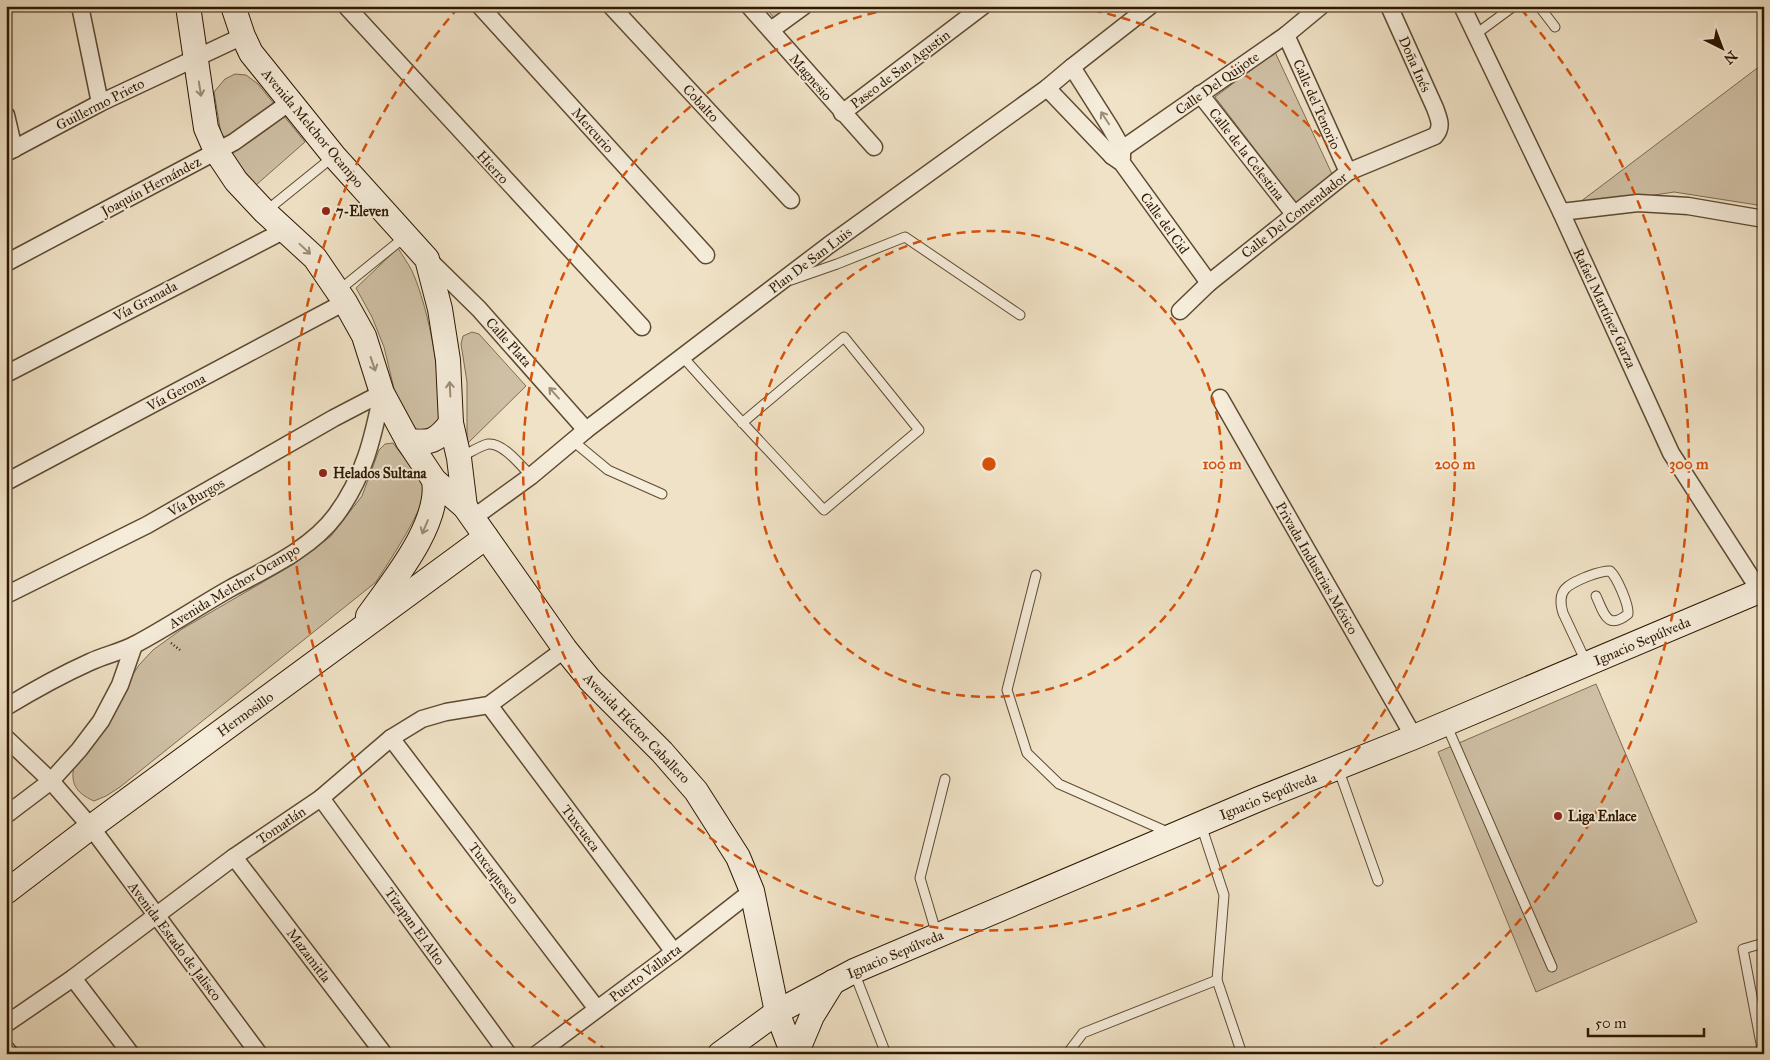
<svg xmlns="http://www.w3.org/2000/svg" width="1770" height="1060" font-family="'IM FELL Great Primer',serif">
<style>
.green{fill:#cfc0a5;stroke:#7e6c53}
.lines{fill:none;stroke-linecap:round;stroke-linejoin:round}
.lane-casing{stroke:#5e4a32;stroke-width:11}
.street-casing{stroke:#5e4a32;stroke-width:19}
.secondary-casing{stroke:#2e1801;stroke-width:26}
.path{stroke:#2e1801;stroke-width:2.5;stroke-dasharray:1 2.5;stroke-linecap:butt}
.lane{stroke:#f5ecda;stroke-width:9}
.street{stroke:#f5ecda;stroke-width:16}
.secondary{stroke:#f5ecda;stroke-width:24}
.oneway{stroke:#9b8d78}
.ring{fill:none;stroke:#d5520b;stroke-width:2.5;stroke-dasharray:9 6}
.poi-dot{fill:#8f2418;stroke:#f5ecda;stroke-width:2}
.labels{text-anchor:middle;stroke-width:4;stroke-linejoin:round;paint-order:stroke}
.street-label{font-size:14px;fill:#2e1801;stroke:#f5ecda}
.poi-label{font-size:14px;font-weight:bold;fill:#2e1801;stroke:#f5ecda;text-anchor:start}
.centre{fill:#d5520b;stroke:#f5ecda;stroke-width:2.5}
.ring-label{font-size:15px;text-anchor:middle;font-weight:bold;fill:#d5520b;stroke:#f5ecda;stroke-width:4;stroke-linejoin:round;paint-order:stroke}
</style>
<rect width="100%" height="100%" fill="#f0e2c6"/>
<filter id="stains"><feTurbulence type="fractalNoise" baseFrequency=".004" numOctaves="4"/><feColorMatrix values="0 0 0 0 .2 0 0 0 0 .09 0 0 0 0 .02 0 0 0 .5 -.17"/></filter>
<radialGradient id="worn" r=".72"><stop offset=".6" stop-color="#630" stop-opacity="0"/><stop offset="1" stop-color="#630" stop-opacity=".3"/></radialGradient>
<g class="green">
<polygon points="764,6 791,6 775,19"/>
<polygon points="1275,52 1332,174 1296,203 1215,97"/>
<polygon points="1764,63 1764,206 1674,192 1572,208"/>
<polygon points="235,74 246,75 258,84 305,142 256,185 232,158 222,140 214,92 225,79"/>
<path d="M398 248C402 255 408 263 412 271 428 305 447 396 436 432L418 433 396 397 384 347 372 317 356 288Z"/>
<polygon points="472,332 479,334 526,386 467,444 467,382 461,344 463,336"/>
<path d="M393 443C400 453 421 478 424 487 429 503 386 566 376 582L120 787 106 796 94 801C76 793 69 783 75 763L139 665 153 650 182 629 294 564 331 536 362 496 379 450 385 444Z"/>
<polygon points="1596,684 1697,922 1536,992 1438,752"/>
</g>
<g class="lines">
<defs>
<g id="lane">
<polyline points="1539,6 1555,27"/>
<polyline points="1476,34 1514,6"/>
<polyline points="266,211 334,156"/>
<polyline points="791,280 837,264 905,237 1020,315"/>
<polyline points="338,291 406,236"/>
<path d="M682 356C728 408 776 459 824 510L919 430 844 337 742 423"/>
<polyline points="573,441 608,470 662,494"/>
<path d="M459 458C468 454 479 446 488 444 503 442 522 467 531 476"/>
<polyline points="1036,575 1007,690 1027,753 1059,784 1170,833"/>
<path d="M1587 664 1563 613C1556 590 1567 585 1586 577 1594 574 1601 571 1610 571 1617 577 1629 605 1628 614 1607 631 1604 613 1596 596"/>
<polyline points="1446,724 1552,967"/>
<polyline points="1338,768 1378,881"/>
<polyline points="1201,825 1224,895 1217,980 1242,1054"/>
<polyline points="937,935 920,878 945,779"/>
<polyline points="854,972 886,1054"/>
<polyline points="1071,1054 1070,1050 1083,1033 1217,980"/>
<polyline points="1763,1054 1743,949 1764,943"/>
</g>
<g id="street">
<polyline points="80,6 100,103"/>
<polyline points="346,6 642,327"/>
<polyline points="480,6 706,255"/>
<polyline points="611,6 791,200"/>
<polyline points="749,6 874,147"/>
<polyline points="1462,6 1561,212 1671,453 1760,591 1763,599"/>
<polyline points="771,30 804,6"/>
<polyline points="1286,35 1348,172"/>
<polyline points="1072,67 1110,127 1122,148 1122,158"/>
<polyline points="1047,88 1112,156 1122,163 1209,283"/>
<polyline points="1200,94 1294,214"/>
<polyline points="842,113 983,6"/>
<polyline points="6,115 14,149"/>
<polyline points="6,153 100,103 243,36"/>
<polyline points="1112,156 1286,35 1321,6"/>
<polyline points="1561,212 1638,203 1688,206 1764,219"/>
<polyline points="428,259 479,309 586,430"/>
<polyline points="6,263 234,142 290,102"/>
<path d="M1180 311 1209 283 1348 172 1435 136C1443 127 1439 119 1435 108L1389 6"/>
<polyline points="6,374 285,230"/>
<polyline points="1220,398 1414,737"/>
<polyline points="6,482 345,302"/>
<polyline points="473,518 531,476 586,430 829,245 1047,88 1072,67 1150,6"/>
<polyline points="6,595 147,525 334,418 382,393"/>
<polyline points="489,705 674,952"/>
<path d="M6 707C34 690 61 675 90 662 105 655 121 652 136 644 168 627 199 606 231 588 266 569 311 549 336 515 364 477 373 438 382 393"/>
<polyline points="6,738 51,781 91,827 259,1054"/>
<polyline points="391,738 597,1009"/>
<polyline points="321,798 508,1054"/>
<polyline points="6,815 51,781 79,750 101,721 120,685 134,645"/>
<polyline points="234,857 384,1054"/>
<polyline points="73,978 131,1054"/>
<polyline points="6,1024 73,978 234,857 321,798 391,738 422,719 446,712 489,705 565,649"/>
<polyline points="6,1049 10,1054"/>
<polyline points="537,1054 674,952 752,891"/>
</g>
<g id="secondary">
<polyline points="188,6 203,108 206,128 216,151 236,181 265,212 315,258 345,302 364,336 382,393 408,441 434,480 465,507 565,649 590,680 662,752 696,791 738,857 752,891 777,1012 793,1054"/>
<polyline points="233,6 243,36 251,53 334,156 427,259 440,309 448,360 451,423 459,458 465,507"/>
<path d="M408 441C431 443 436 442 451 423"/>
<path d="M368 616C392 582 441 524 434 480"/>
<polyline points="6,892 91,827 486,537"/>
<polyline points="720,1054 777,1012 854,971 1259,799 1414,737 1764,589"/>
<polyline points="796,1054 812,1016 833,982"/>
</g>
</defs>
<use href="#lane" class="lane-casing"/>
<use href="#street" class="street-casing"/>
<use href="#secondary" class="secondary-casing"/>
<polyline class="path" points="171,643 180,650"/>
<use href="#lane" class="lane"/>
<use href="#street" class="street"/>
<use href="#secondary" class="secondary"/>
</g>
<defs><path id="oneway-shaft" d="M-6 0H5M1.5-3L5.5 0L1.5 3" fill="none" stroke-width="1.6" stroke-linecap="round" stroke-linejoin="round" transform="scale(1.25)"/></defs>
<g class="oneway">
<use href="#oneway-shaft" transform="translate(200 89) rotate(81)"/>
<use href="#oneway-shaft" transform="translate(1105 118) rotate(-123)"/>
<use href="#oneway-shaft" transform="translate(305 249) rotate(43)"/>
<use href="#oneway-shaft" transform="translate(373 364) rotate(71)"/>
<use href="#oneway-shaft" transform="translate(450 389) rotate(-93)"/>
<use href="#oneway-shaft" transform="translate(554 393) rotate(-132)"/>
<use href="#oneway-shaft" transform="translate(425 527) rotate(113)"/>
</g>
<g class="ring">
<circle cx="989" cy="464" r="233"/>
<path d="M1078 7A466 466 0 1 1 900 7"/>
<path d="M608 1051A700 700 0 0 1 457 9M1521 9A700 700 0 0 1 1370 1051"/>
</g>
<g class="poi-dot">
<circle cx="326" cy="211" r="5"/>
<circle cx="323" cy="473" r="5"/>
<circle cx="1558" cy="816" r="5"/>
</g>
<g class="labels">
<g class="street-label">
<text transform="translate(1415 64) rotate(66)" y="5">Doña Inés</text>
<text transform="translate(900 69) rotate(-37)" y="5">Paseo de San Agustin</text>
<text transform="translate(811 77) rotate(49)" y="5">Magnesio</text>
<text transform="translate(1217 83) rotate(-35)" y="5">Calle Del Quijote</text>
<text transform="translate(701 103) rotate(47)" y="5">Cobalto</text>
<text transform="translate(100 104) rotate(-27)" y="5">Guillermo Prieto</text>
<text transform="translate(1317 104) rotate(66)" y="5">Calle del Tenorio</text>
<text transform="translate(313 128) rotate(50)" y="5">Avenida Melchor Ocampo</text>
<text transform="translate(593 130) rotate(48)" y="5">Mercurio</text>
<text transform="translate(1247 154) rotate(52)" y="5">Calle de la Celestina</text>
<text transform="translate(493 167) rotate(47)" y="5">Hierro</text>
<text transform="translate(151 186) rotate(-28)" y="5">Joaquín Hernández</text>
<text transform="translate(1294 215) rotate(-38)" y="5">Calle Del Comendador</text>
<text transform="translate(1165 223) rotate(54)" y="5">Calle del Cid</text>
<text transform="translate(810 260) rotate(-37)" y="5">Plan De San Luis</text>
<text transform="translate(145 301) rotate(-28)" y="5">Vía Granada</text>
<text transform="translate(1605 308) rotate(65)" y="5">Rafael Martínez Garza</text>
<text transform="translate(509 342) rotate(48)" y="5">Calle Plata</text>
<text transform="translate(176 392) rotate(-28)" y="5">Vía Gerona</text>
<text transform="translate(196 497) rotate(-30)" y="5">Vía Burgos</text>
<text transform="translate(1317 568) rotate(60)" y="5">Privada Industrias México</text>
<text transform="translate(234 586) rotate(-31)" y="5">Avenida Melchor Ocampo</text>
<text transform="translate(1642 641) rotate(-23)" y="5">Ignacio Sepúlveda</text>
<text transform="translate(245 714) rotate(-36)" y="5">Hermosillo</text>
<text transform="translate(637 728) rotate(46)" y="5">Avenida Héctor Caballero</text>
<text transform="translate(1268 796) rotate(-22)" y="5">Ignacio Sepúlveda</text>
<text transform="translate(281 825) rotate(-34)" y="5">Tomatlán</text>
<text transform="translate(581 828) rotate(53)" y="5">Tuxcueca</text>
<text transform="translate(494 873) rotate(53)" y="5">Tuxcaquesco</text>
<text transform="translate(415 926) rotate(54)" y="5">Tizapan El Alto</text>
<text transform="translate(175 941) rotate(53)" y="5">Avenida Estado de Jalisco</text>
<text transform="translate(895 954) rotate(-23)" y="5">Ignacio Sepúlveda</text>
<text transform="translate(309 955) rotate(53)" y="5">Mazamitla</text>
<text transform="translate(645 973) rotate(-37)" y="5">Puerto Vallarta</text>
</g>
<g class="poi-label">
<text x="336" y="216">7-Eleven</text>
<text x="333" y="478">Helados Sultana</text>
<text x="1568" y="821">Liga Enlace</text>
</g>
</g>
<circle cx="989" cy="464" r="8" class="centre"/>
<g class="ring-label">
<text x="1222" y="469">100 m</text>
<text x="1455" y="469">200 m</text>
<text x="1689" y="469">300 m</text>
</g>
<rect width="1770" height="1060" fill="none" stroke="#f0e2c6" stroke-width="25"/>
<rect x="8" y="8" width="1755" height="1045" fill="none" stroke="#2e1801" stroke-width="2.5"/>
<rect x="12" y="12" width="1745" height="1035" fill="none" stroke="#2e1801"/>
<g transform="translate(1722 48) rotate(138)" stroke="#f5ecda" stroke-width="4" paint-order="stroke">
<path d="M0-4L9 19L0 12L-9 19Z" fill="#2e1801"/>
<text y="-8" font-size="14" font-weight="bold" text-anchor="middle" fill="#2e1801">N</text>
</g>
<path d="M1588 1028v8h116v-8" fill="none" stroke="#2e1801" stroke-width="2.5"/>
<text x="1595" y="1028" font-size="15" fill="#2e1801" stroke="#f5ecda" stroke-width="4" paint-order="stroke">50 m</text>
<rect width="100%" height="100%" filter="url(#stains)"/>
<rect width="100%" height="100%" fill="url(#worn)"/>
</svg>
